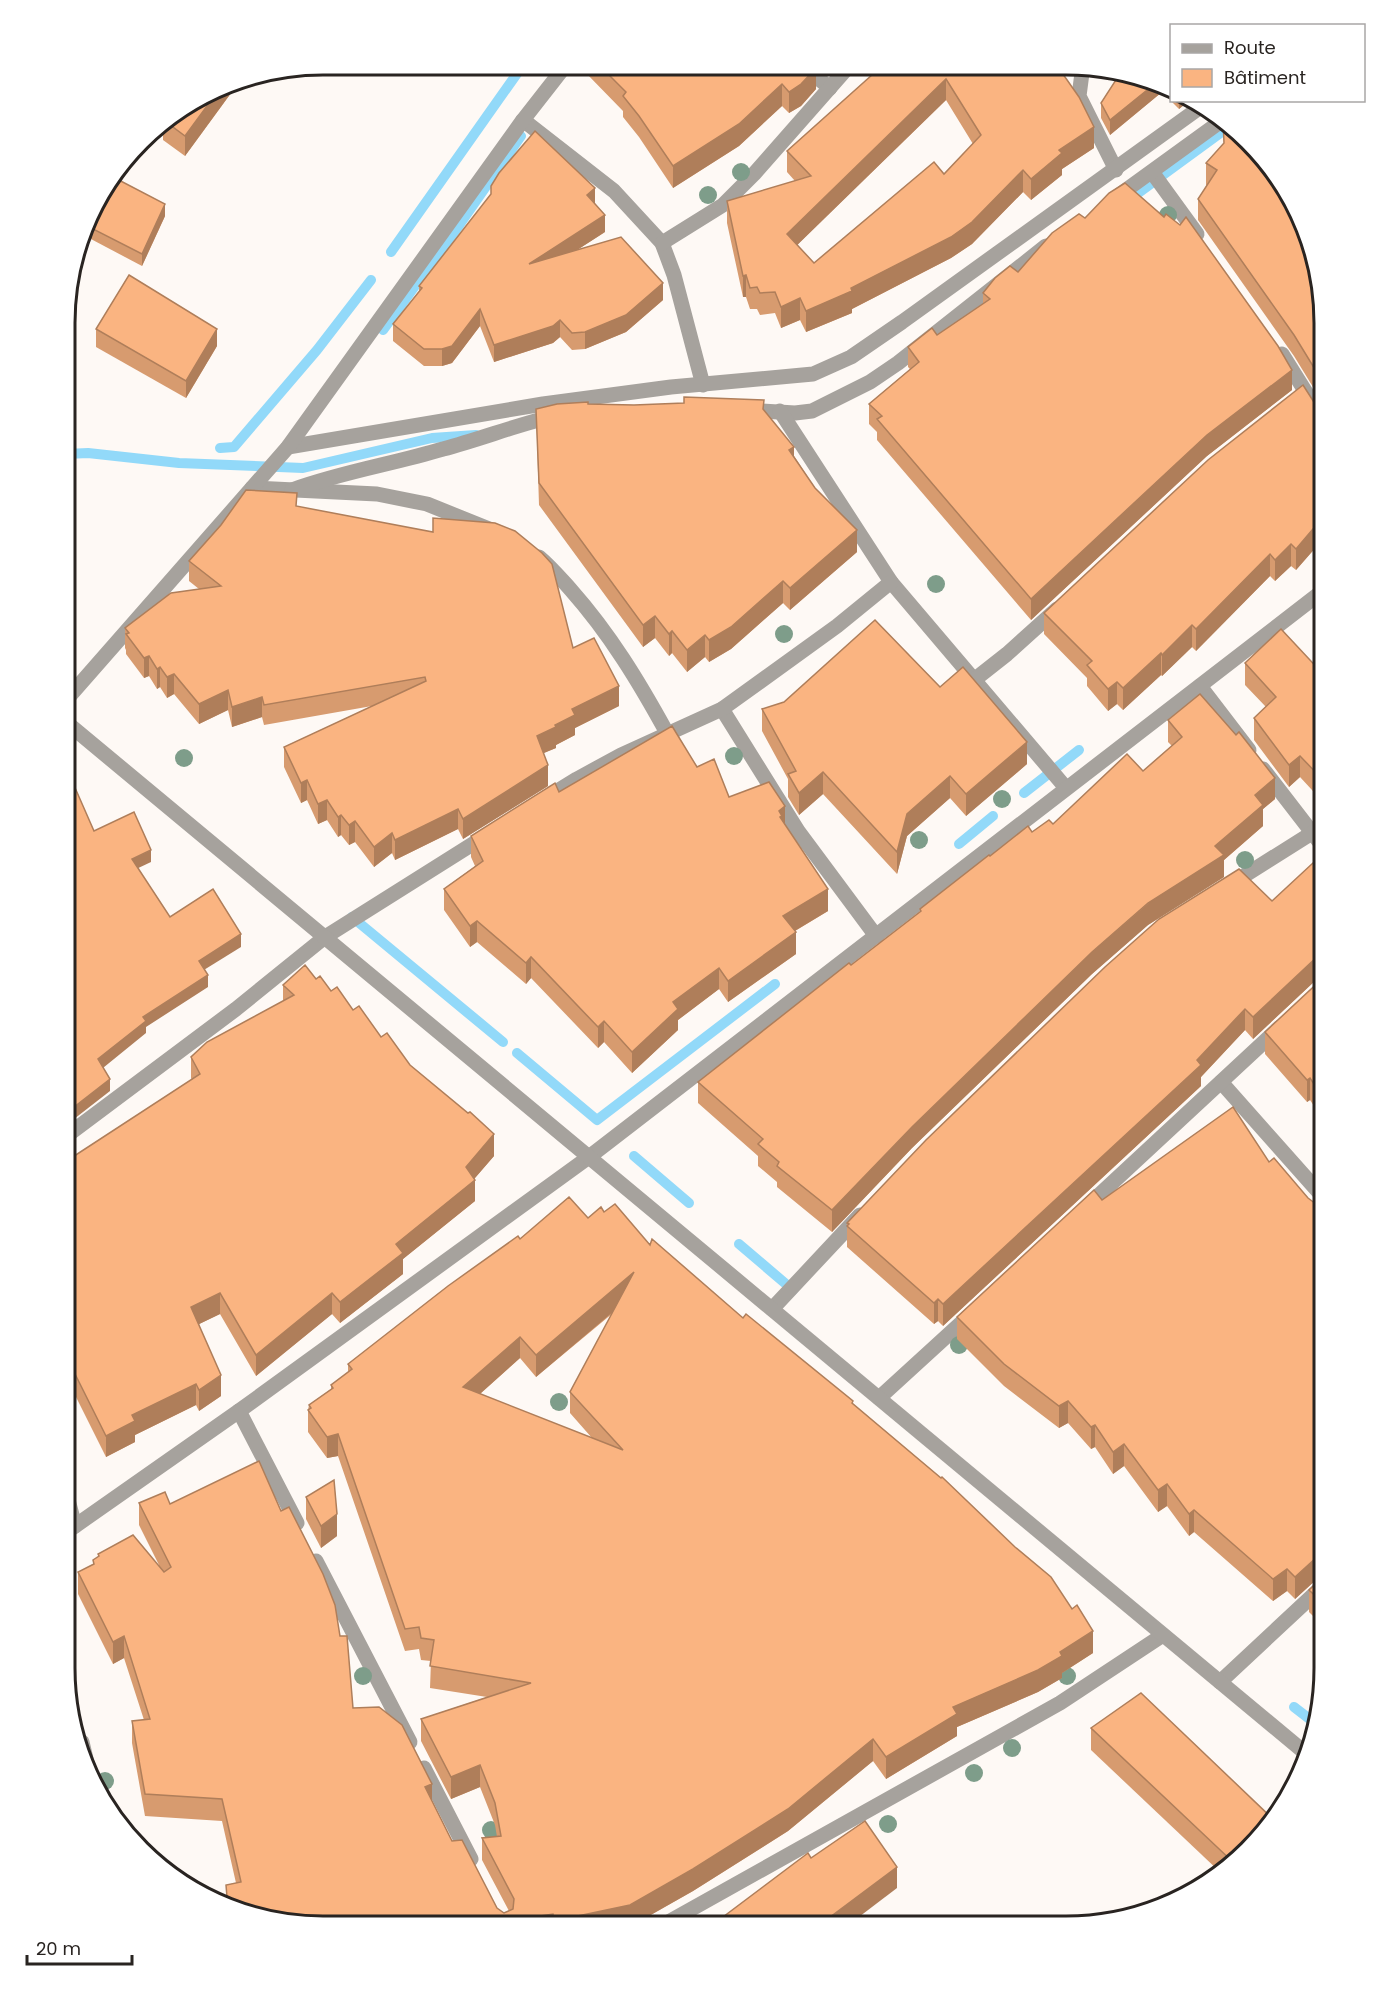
<svg xmlns="http://www.w3.org/2000/svg" width="1389" height="1991" font-family="Poppins,sans-serif">
<style>
.lines{fill:none;stroke-linecap:round;stroke-linejoin:round}
.stream{stroke:#92d9f9;stroke-width:10}
.minor{stroke:#a6a29d;stroke-width:15}
.tertiary{stroke:#a6a29d;stroke-width:15}
.tree{fill:#7e9d8a}
.wall{fill:#d79b6f;fill-rule:evenodd}
.shaded-wall{fill:#af7e5a}
.building{fill:#fab481;stroke:#af7e5a;stroke-width:1.5;fill-rule:evenodd}
.rim{fill:none;stroke:#292421;stroke-width:3}
</style>
<rect width="100%" height="100%" fill="#fef9f5"/>
<g class="lines">
<g class="stream">
<polyline points="1126,202 1230,126"/>
<polyline points="391,252 523,65"/>
<polyline points="383,330 460,224 521,136"/>
<polyline points="220,448 234,447 317,350 371,280"/>
<polyline points="66,454 88,453 179,463 303,468 432,438 476,435"/>
<polyline points="1024,793 1079,750"/>
<polyline points="959,844 993,816"/>
<polyline points="352,917 503,1042"/>
<polyline points="517,1053 597,1120 775,984"/>
<polyline points="634,1156 689,1203"/>
<polyline points="739,1244 793,1290"/>
<polyline points="1294,1707 1316,1724"/>
</g>
<g class="minor">
<polyline points="803,66 830,88"/>
<polyline points="1086,67 1082,73 1079,96 1116,170"/>
<polyline points="523,120 614,191 662,243 674,275 703,385"/>
<polyline points="1152,172 1197,234"/>
<polyline points="1115,198 1224,119"/>
<polyline points="662,243 723,205 754,174 849,66"/>
<polyline points="1282,354 1312,402"/>
<polyline points="746,410 795,413 812,411 870,382 898,363 1046,246"/>
<polyline points="780,411 891,582 1066,788"/>
<polyline points="288,447 543,404 671,387 813,374 851,357 902,322 1202,106"/>
<polyline points="252,488 377,494 427,504 489,529"/>
<path d="M292 490C341 472 393 464 443 449 481 439 516 425 554 416"/>
<path d="M539 557C551 567 561 579 571 590 610 634 639 682 667 733"/>
<polyline points="974,680 1007,654 1057,609"/>
<polyline points="1200,686 1249,750"/>
<polyline points="66,700 288,447 523,120 566,65"/>
<polyline points="722,709 798,831 876,936"/>
<polyline points="1263,769 1324,848"/>
<polyline points="543,800 577,779 621,755 722,709 837,626 891,582"/>
<polyline points="1228,886 1312,833"/>
<polyline points="1221,1082 1324,1198"/>
<polyline points="65,1137 236,1009 325,937 487,835"/>
<polyline points="1084,1209 1280,1027"/>
<polyline points="772,1309 860,1215"/>
<polyline points="879,1398 972,1313"/>
<polyline points="239,1411 297,1523"/>
<polyline points="65,1489 75,1526"/>
<polyline points="65,1533 239,1411 589,1157 1324,590"/>
<polyline points="316,1561 410,1742"/>
<polyline points="1220,1682 1324,1585"/>
<polyline points="82,1742 92,1784"/>
<polyline points="424,1768 471,1859"/>
<polyline points="663,1925 1060,1703 1163,1635"/>
</g>
<polyline class="tertiary" points="66,722 1309,1756"/>
</g>
<g class="tree">
<circle cx="741" cy="172" r="9"/>
<circle cx="708" cy="195" r="9"/>
<circle cx="1168" cy="215" r="9"/>
<circle cx="936" cy="584" r="9"/>
<circle cx="784" cy="634" r="9"/>
<circle cx="734" cy="756" r="9"/>
<circle cx="184" cy="758" r="9"/>
<circle cx="1002" cy="799" r="9"/>
<circle cx="919" cy="840" r="9"/>
<circle cx="1245" cy="860" r="9"/>
<circle cx="959" cy="1345" r="9"/>
<circle cx="559" cy="1402" r="9"/>
<circle cx="363" cy="1676" r="9"/>
<circle cx="1067" cy="1676" r="9"/>
<circle cx="1012" cy="1748" r="9"/>
<circle cx="974" cy="1773" r="9"/>
<circle cx="105" cy="1781" r="9"/>
<circle cx="888" cy="1824" r="9"/>
<circle cx="491" cy="1830" r="9"/>
</g>
<g class="wall">
<polygon points="585,65 814,66 816,89 801,106 789,113 782,106 739,146 673,188 639,137 623,117 623,111 585,72"/>
<polygon points="818,66 837,66 829,74"/>
<path d="M882 66 1058 67 1094 148 1062 169V175L1031 200 1023 192 972 244 951 258 852 309V313L806 332 800 320 781 328 775 313 760 315 757 309H750L746 297H743L727 223V201L795 181 787 172V151ZM946 100 973 144 944 174 814 263 797 245Z"/>
<polygon points="1121,72 1165,84 1172,88 1172,100 1190,100 1179,109 1162,92 1110,135 1101,118 1101,103"/>
<polygon points="239,78 242,78 185,156 163,140 163,122"/>
<polygon points="1223,118 1324,322 1324,405 1294,356 1198,220 1198,199 1207,185 1206,185 1206,163 1224,144"/>
<polygon points="165,216 142,266 89,238 89,227"/>
<polygon points="605,232 577,250 663,300 626,332 585,349 572,350 560,337 553,343 494,362 480,326 452,363 442,366 424,366 393,341 393,324 419,292 419,286"/>
<polygon points="1018,272 1292,390 1207,456 1031,620 877,440 877,432 869,424 869,404 910,369 908,367 908,347 937,335 983,304 983,293"/>
<polygon points="96,329 217,346 186,398 96,347"/>
<polygon points="588,404 764,410 857,552 790,610 783,603 731,649 709,662 705,657 687,672 672,653 669,656 655,638 643,647 539,505 536,409"/>
<polygon points="1319,410 1324,411 1324,538 1296,570 1291,566 1275,581 1270,576 1196,651 1192,647 1162,676 1161,675 1123,710 1117,704 1108,711 1087,686 1087,678 1044,634 1044,613"/>
<polygon points="297,506 573,648 619,706 575,728 575,735 556,745 556,748 543,753 548,786 463,839 458,829 395,860 392,853 374,867 355,842 349,845 341,835 338,837 327,820 318,824 307,800 301,803 284,767 284,747 372,706 264,725 262,717 232,727 228,710 199,724 174,694 167,698 160,687 157,689 149,676 144,678 126,654 126,650 125,648 125,628 199,589 189,581 189,561 221,525"/>
<polygon points="1245,663 1324,675 1324,803 1300,777 1289,787 1254,740 1254,718 1266,707 1245,685"/>
<polygon points="940,687 1027,764 966,816 950,798 907,836 897,874 823,794 799,815 788,797 788,779 762,731 762,709"/>
<polygon points="1168,720 1275,799 1263,809 1263,826 1224,860 1224,877 1148,925 1092,974 912,1148 832,1232 777,1187 777,1182 758,1166 758,1156 698,1103 698,1082 851,965 920,912 920,909 990,856 1032,832 1053,824 1143,771 1172,746 1168,742"/>
<polygon points="697,767 729,797 785,824 828,911 795,931 796,954 728,1002 719,989 678,1020 678,1030 632,1073 604,1042 598,1048 531,978 526,984 477,942 470,947 444,910 444,889 475,866 471,857 471,836 559,792"/>
<polygon points="1324,875 1324,977 1322,976 1317,979 1253,1039 1245,1030 1201,1077 1201,1086 943,1326 938,1321 934,1324 847,1247 847,1223 1272,901"/>
<polygon points="1324,977 1324,1121 1310,1100 1307,1102 1265,1054 1265,1032"/>
<polygon points="316,979 353,1010 410,1065 494,1156 474,1179 475,1201 403,1259 403,1274 340,1323 332,1314 256,1376 220,1314 199,1324 221,1396 199,1411 196,1405 135,1435 135,1442 106,1457 66,1377 65,1162 192,1080 191,1078 191,1057 283,1001 283,985"/>
<polygon points="1269,1162 1308,1198 1324,1210 1324,1576 1322,1575 1318,1578 1295,1599 1287,1591 1273,1601 1194,1532 1189,1536 1167,1506 1158,1512 1124,1466 1113,1474 1095,1447 1091,1449 1068,1423 1059,1428 1004,1386 957,1339 957,1317 1102,1200"/>
<path d="M604 1212 650 1245 853 1404 1093 1653 1062 1673V1678L1038 1692 957 1727V1736L886 1779 873 1761 788 1831 693 1891 633 1925 289 1924 226 1897V1885L236 1883 222 1821 145 1816 132 1743V1721L144 1720 124 1658 113 1664 78 1594V1572L93 1564V1560L98 1557V1554L159 1565 139 1525V1503L170 1504 281 1511 340 1636 353 1708 432 1802 452 1841 497 1908 504 1913 509 1911 482 1860V1838L497 1837 495 1825 480 1787 451 1799 421 1741V1719L487 1697 430 1688 431 1661 421 1660 419 1649 405 1651 338 1456 327 1458 308 1432V1410L309 1405 331 1389V1385L348 1372V1364L520 1239ZM613 1313 570 1392V1413L592 1438 480 1394 520 1358 536 1377Z"/>
<polygon points="306,1497 337,1536 321,1548 306,1519"/>
<polygon points="1324,1576 1324,1627 1309,1612 1309,1590"/>
<polygon points="1091,1728 1236,1863 1221,1873 1091,1750"/>
</g>
<g class="shaded-wall">
<polygon points="829,66 837,66 829,74"/>
<polygon points="816,68 816,89 801,106 789,113 789,92"/>
<polygon points="239,78 242,78 185,156 185,136 218,91"/>
<polygon points="946,79 946,100 787,255 787,234"/>
<polygon points="1157,82 1162,83 1162,92 1110,135 1110,120"/>
<polygon points="782,84 782,106 739,146 673,188 673,166"/>
<polygon points="1179,100 1190,100 1179,109"/>
<polygon points="1094,127 1094,148 1062,169 1062,175 1031,200 1031,179 1059,150"/>
<polygon points="1023,170 1023,192 972,244 951,258 852,309 852,313 806,332 806,311 851,288"/>
<polygon points="595,188 595,205 587,195"/>
<polygon points="165,204 165,216 142,266 142,254"/>
<polygon points="605,215 605,232 529,281 529,264"/>
<polygon points="746,275 746,297 743,297 743,276"/>
<polygon points="663,283 663,300 626,332 585,349 585,332"/>
<polygon points="800,298 800,320 781,328 781,307"/>
<polygon points="480,309 480,326 452,363 442,366 442,349"/>
<polygon points="560,320 560,337 553,343 494,362 494,345"/>
<polygon points="217,329 217,346 186,398 186,381"/>
<polygon points="1292,370 1292,390 1207,456 1031,620 1031,599 1207,435"/>
<polygon points="794,447 794,469 789,450"/>
<polygon points="1324,516 1324,538 1296,570 1296,549"/>
<polygon points="857,530 857,552 790,610 790,588"/>
<polygon points="1291,544 1291,566 1275,581 1275,560"/>
<polygon points="1270,554 1270,576 1196,651 1196,629"/>
<polygon points="783,581 783,603 731,649 709,662 709,640"/>
<polygon points="655,616 655,638 643,647 643,625"/>
<polygon points="1192,625 1192,647 1162,676 1162,655"/>
<polygon points="672,631 672,653 669,656 669,634"/>
<polygon points="705,635 705,657 687,672 687,650"/>
<polygon points="1161,653 1161,675 1123,710 1123,688"/>
<polygon points="149,656 149,676 144,678 144,658"/>
<polygon points="160,667 160,687 157,689 157,669"/>
<polygon points="174,674 174,694 167,698 167,677"/>
<polygon points="1117,682 1117,704 1108,711 1108,689"/>
<polygon points="619,686 619,706 575,728 575,735 556,745 556,748 537,756 537,736 555,725 572,709"/>
<polygon points="228,690 228,710 199,724 199,704"/>
<polygon points="262,697 262,717 232,727 232,707"/>
<polygon points="1027,742 1027,764 966,816 966,794"/>
<polygon points="1300,756 1300,777 1289,787 1289,765"/>
<polygon points="548,765 548,786 463,839 463,819"/>
<polygon points="823,772 823,794 799,815 799,793"/>
<polygon points="950,776 950,798 907,836 897,874 897,852 907,814"/>
<polygon points="1275,778 1275,799 1263,809 1263,826 1224,860 1224,877 1148,925 1092,974 912,1148 832,1232 832,1210 912,1127 1092,952 1215,846 1255,795"/>
<polygon points="307,780 307,800 301,803 301,783"/>
<polygon points="327,800 327,820 318,824 318,804"/>
<polygon points="785,806 785,828 782,830 779,811"/>
<polygon points="458,809 458,829 395,860 395,840"/>
<polygon points="341,815 341,835 338,837 338,817"/>
<polygon points="355,821 355,842 349,845 349,825"/>
<polygon points="392,833 392,853 374,867 374,847"/>
<polygon points="151,850 151,862 132,871 132,859"/>
<polygon points="828,889 828,911 783,938 783,916"/>
<polygon points="477,921 477,942 470,947 470,926"/>
<polygon points="796,932 796,954 728,1002 728,981"/>
<polygon points="241,934 241,947 199,973 199,961"/>
<polygon points="1322,955 1322,976 1317,979 1253,1039 1253,1017 1317,957"/>
<polygon points="531,957 531,978 526,984 526,963"/>
<polygon points="719,968 719,989 678,1020 678,1030 632,1073 632,1052 673,1002"/>
<polygon points="208,975 208,987 146,1027 146,1033 98,1072 98,1059 143,1017"/>
<polygon points="1245,1009 1245,1030 1201,1077 1201,1086 943,1326 943,1304 1197,1060"/>
<polygon points="604,1021 604,1042 598,1048 598,1027"/>
<polygon points="1310,1078 1310,1100 1307,1102 1307,1080"/>
<polygon points="110,1079 110,1091 65,1126 65,1114"/>
<polygon points="494,1134 494,1156 469,1185 475,1180 475,1201 403,1259 403,1274 340,1323 340,1302 396,1244 466,1167"/>
<polygon points="634,1272 634,1294 536,1377 536,1355"/>
<polygon points="220,1293 220,1314 191,1328 191,1307"/>
<polygon points="332,1293 332,1314 256,1376 256,1355"/>
<polygon points="938,1299 938,1321 934,1324 934,1303"/>
<polygon points="520,1337 520,1358 463,1409 463,1387"/>
<polygon points="65,1356 66,1356 66,1377 65,1378"/>
<polygon points="221,1375 221,1396 199,1411 199,1390"/>
<polygon points="196,1384 196,1405 135,1435 135,1442 106,1457 106,1436 132,1415"/>
<polygon points="1068,1401 1068,1423 1059,1428 1059,1406"/>
<polygon points="1095,1425 1095,1447 1091,1449 1091,1427"/>
<polygon points="338,1434 338,1456 327,1458 327,1437"/>
<polygon points="1124,1444 1124,1466 1113,1474 1113,1452"/>
<polygon points="1167,1484 1167,1506 1158,1512 1158,1490"/>
<polygon points="1194,1510 1194,1532 1189,1536 1189,1514"/>
<polygon points="337,1514 337,1536 321,1548 321,1526"/>
<polygon points="1322,1553 1322,1575 1318,1578 1295,1599 1295,1577 1318,1556"/>
<polygon points="1287,1569 1287,1591 1273,1601 1273,1579"/>
<polygon points="1093,1631 1093,1653 1062,1673 1062,1678 1038,1692 957,1727 957,1736 886,1779 886,1757 953,1707 1060,1652"/>
<polygon points="124,1636 124,1658 113,1664 113,1642"/>
<polygon points="873,1739 873,1761 788,1831 693,1891 633,1925 554,1925 554,1921"/>
<polygon points="480,1765 480,1787 451,1799 451,1777"/>
<polygon points="432,1784 432,1806 425,1787"/>
<polygon points="897,1867 897,1888 847,1926 818,1926"/>
</g>
<g class="building">
<polygon points="599,65 814,66 816,68 801,84 789,92 782,84 739,124 673,166 639,116 623,96 626,92"/>
<path d="M882 66 1058 67 1079 97 1094 127 1059 150 1062 153 1031 179 1023 170 972 222 951 237 851 288 852 291 806 311 800 298 781 307 775 292 760 293 757 287 750 288 746 275 743 276 727 201 811 176 787 151ZM946 79 981 135 944 174 934 162 814 263 787 234Z"/>
<polygon points="1121,72 1157,82 1110,120 1101,103"/>
<polygon points="218,91 185,136 165,121"/>
<polygon points="1223,118 1298,209 1324,322 1324,384 1294,335 1198,199 1217,170 1206,163 1224,143"/>
<polygon points="535,131 595,188 587,195 605,215 529,264 621,237 663,283 626,315 585,332 572,333 560,320 553,326 494,345 480,309 452,346 442,349 424,349 393,324 422,288 419,286 491,194 491,186 499,173"/>
<polygon points="113,177 165,204 142,254 89,227 109,181"/>
<polygon points="1125,183 1164,217 1166,214 1180,225 1186,217 1278,346 1292,370 1207,435 1031,599 877,419 882,416 869,404 919,362 908,347 932,328 937,335 990,299 983,293 995,278 1010,266 1018,272 1052,233 1079,214 1085,218 1109,193"/>
<polygon points="129,275 217,329 186,381 96,329"/>
<polygon points="1303,385 1319,410 1324,411 1324,516 1296,549 1291,544 1275,560 1270,554 1196,629 1192,625 1162,655 1161,653 1123,688 1117,682 1108,689 1087,665 1092,661 1044,613 1208,460"/>
<polygon points="684,397 764,400 763,409 794,447 789,450 815,488 857,530 790,588 783,581 731,627 709,640 705,635 687,650 672,631 669,634 655,616 643,625 539,483 536,409 557,404 588,402 588,404 634,405 684,403"/>
<polygon points="246,490 297,493 296,506 433,532 433,518 495,523 515,531 542,553 552,564 573,648 594,638 619,686 572,709 575,715 555,725 556,727 537,736 548,765 463,819 458,809 395,840 392,833 374,847 355,821 349,825 341,815 338,817 327,800 318,804 307,780 301,783 284,747 426,681 425,677 264,705 262,697 232,707 228,690 199,704 174,674 167,677 160,667 157,669 149,656 144,658 126,634 129,633 125,628 171,593 221,586 189,561 221,525"/>
<polygon points="875,620 940,687 963,667 1027,742 966,794 950,776 907,814 897,852 823,772 799,793 788,774 796,771 762,709 784,702"/>
<polygon points="1281,629 1324,675 1324,781 1300,756 1289,765 1254,718 1276,697 1245,663"/>
<polygon points="1200,694 1236,735 1239,732 1275,778 1255,795 1263,805 1215,846 1224,855 1148,903 1092,952 912,1127 832,1210 777,1166 779,1162 758,1144 763,1139 698,1082 849,963 851,965 921,911 920,909 989,855 990,856 1028,826 1032,832 1049,820 1053,824 1127,754 1143,771 1182,737 1168,720"/>
<polygon points="672,726 697,767 714,759 729,797 769,782 785,806 779,811 782,816 780,817 828,889 783,916 796,932 728,981 719,968 673,1002 678,1009 632,1052 604,1021 598,1027 531,957 526,963 477,921 470,926 444,889 483,861 471,836 555,783 559,792"/>
<polygon points="69,774 94,831 134,812 151,850 132,859 170,917 213,889 241,934 199,961 208,975 143,1017 146,1021 98,1059 110,1079 65,1114 66,775"/>
<polygon points="1314,862 1324,875 1324,955 1322,955 1317,957 1253,1017 1245,1009 1197,1060 1201,1065 943,1304 938,1299 934,1303 847,1226 849,1224 847,1223 926,1140 1105,967 1159,919 1239,869 1272,901"/>
<polygon points="305,965 316,979 320,976 331,991 337,987 353,1010 359,1006 381,1037 387,1033 410,1065 468,1113 470,1112 494,1134 466,1167 475,1180 396,1244 403,1253 340,1302 332,1293 256,1355 220,1293 191,1307 221,1375 199,1390 196,1384 132,1415 135,1421 106,1436 66,1356 65,1356 65,1162 200,1074 191,1057 207,1042 294,995 283,985"/>
<polygon points="1324,977 1324,1099 1310,1078 1307,1080 1265,1032"/>
<polygon points="1233,1107 1269,1162 1274,1158 1308,1198 1324,1210 1324,1554 1322,1553 1318,1556 1295,1577 1287,1569 1273,1579 1194,1510 1189,1514 1167,1484 1158,1490 1124,1444 1113,1452 1095,1425 1091,1427 1068,1401 1059,1406 1004,1364 957,1317 1094,1190 1102,1200"/>
<path d="M569 1197 588 1218 601 1207 604 1212 615 1204 650 1245 652 1239 743 1318 746 1314 853 1401 852 1403 941 1478 942 1477 1015 1547 1051 1577 1072 1609 1077 1605 1093 1631 1060 1652 1062 1656 1038 1670 953 1707 957 1714 886 1757 873 1739 788 1809 693 1869 630 1905 554 1921 553 1914 494 1923 495 1925 289 1924 219 1898 227 1897 226 1885 241 1882 222 1799 145 1794 132 1721 150 1719 124 1636 113 1642 78 1572 94 1564 93 1560 99 1556 98 1554 133 1535 164 1572 171 1567 139 1503 165 1492 170 1504 259 1461 281 1511 289 1507 323 1574 335 1605 340 1636H347L353 1708 379 1707 402 1725 432 1784 425 1787 452 1841 462 1840 497 1908 504 1913 513 1909 514 1899 482 1838 501 1836 495 1803 480 1765 451 1777 421 1719 531 1683 430 1666 434 1640 421 1638 419 1627 405 1629 338 1434 327 1437 308 1410 311 1408 309 1405 333 1388 331 1385 352 1369 348 1364 448 1286 518 1236 520 1239ZM634 1272 570 1392 623 1450 463 1387 520 1337 536 1355Z"/>
<polygon points="334,1480 337,1514 321,1526 306,1497"/>
<polygon points="1324,1576 1324,1604 1309,1590"/>
<polygon points="1141,1693 1274,1820 1235,1864 1091,1728"/>
<polygon points="865,1821 897,1867 818,1926 711,1926 808,1853 811,1858"/>
</g>
<path d="M0 0H1389V1991H0ZM323 75H1066A248 248 0 0 1 1314 323V1668A248 248 0 0 1 1066 1916H323A248 248 0 0 1 75 1668V323A248 248 0 0 1 323 75Z" fill="#fff" fill-rule="evenodd"/>
<path class="rim" d="M323 75H1066A248 248 0 0 1 1314 323V1668A248 248 0 0 1 1066 1916H323A248 248 0 0 1 75 1668V323A248 248 0 0 1 323 75Z"/>
<rect x="1170" y="24" width="195" height="78" fill="#ffffff" stroke="#a9a7a6" stroke-width="1.5"/>
<rect x="1182" y="44" width="30" height="9" fill="#a6a29d" stroke="#a9a7a6" stroke-width="1.5"/>
<text x="1224" y="54" font-size="18" fill="#292421">Route</text>
<rect x="1182" y="69" width="30" height="18" fill="#fab481" stroke="#a9a7a6" stroke-width="1.5"/>
<text x="1224" y="84" font-size="18" fill="#292421">Bâtiment</text>
<path d="M27 1955v9h105v-9" fill="none" stroke="#292421" stroke-width="3"/>
<text x="36" y="1955" font-size="18" fill="#292421" stroke="#ffffff" stroke-width="4.5" paint-order="stroke">20 m</text>
</svg>
